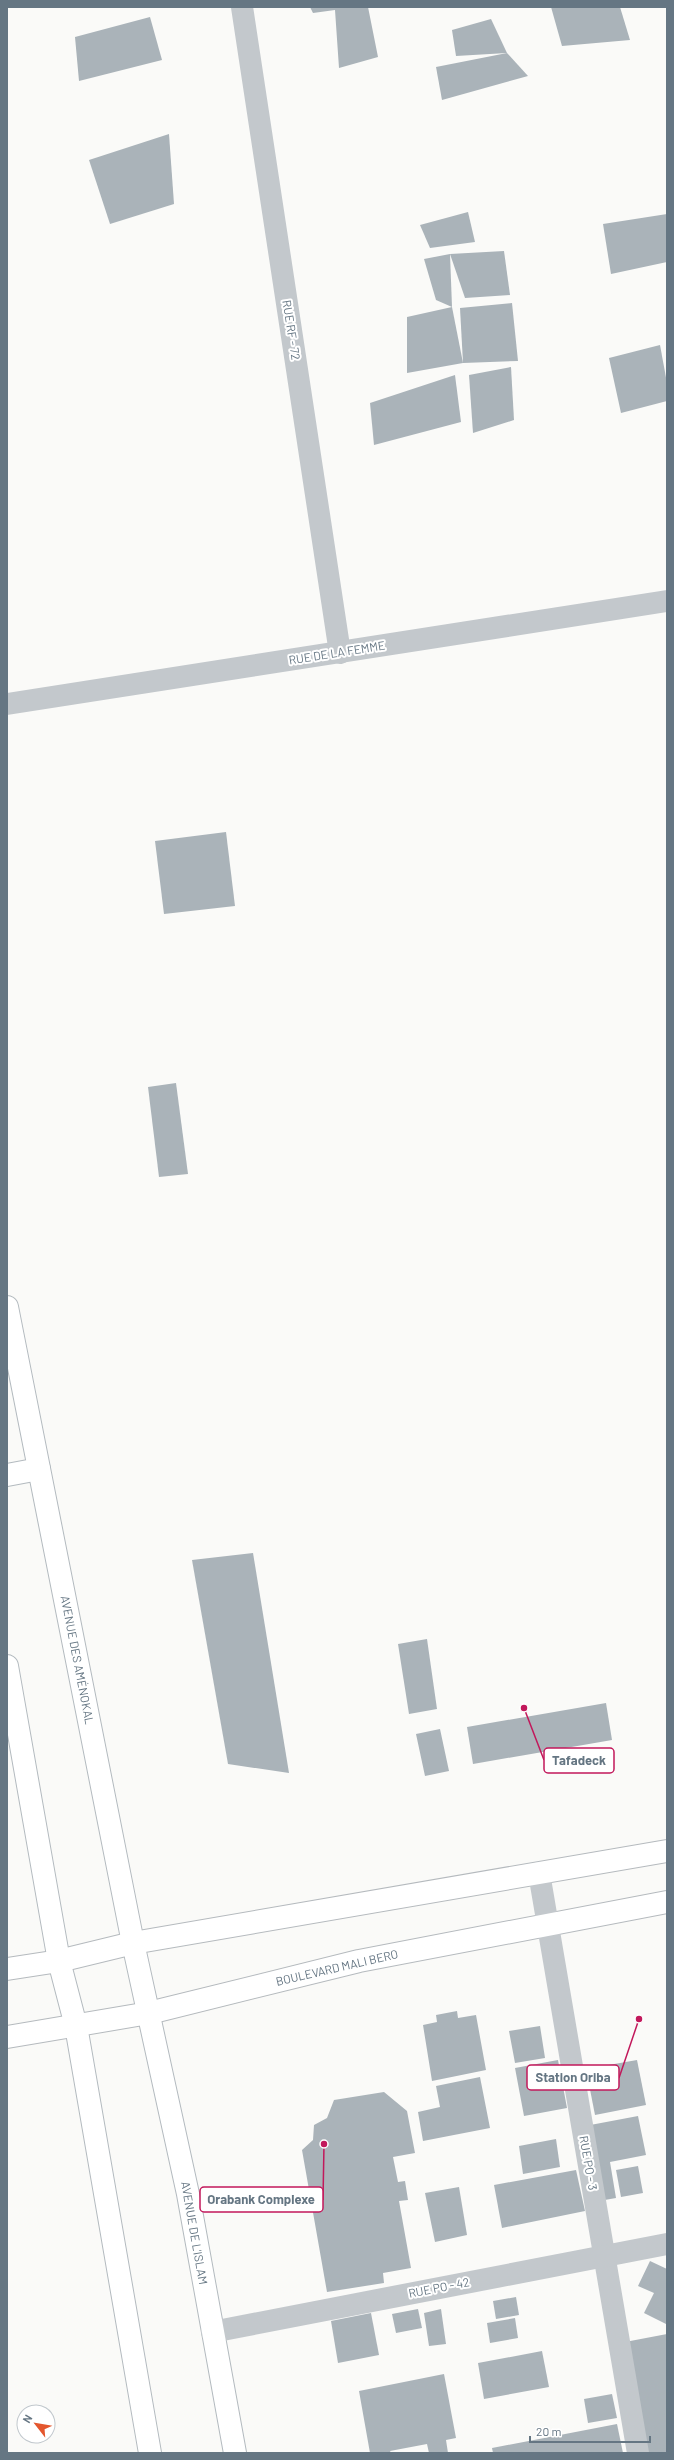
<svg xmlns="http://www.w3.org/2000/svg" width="674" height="2460" font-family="Barlow,sans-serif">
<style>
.building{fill:#aab3b9}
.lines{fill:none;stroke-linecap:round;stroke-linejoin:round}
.secondary-casing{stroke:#b3babf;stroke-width:24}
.primary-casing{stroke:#b5babe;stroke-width:24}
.street{stroke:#c3c8cc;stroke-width:22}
.secondary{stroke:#fff;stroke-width:22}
.primary{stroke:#fff;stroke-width:22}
.labels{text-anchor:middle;stroke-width:4;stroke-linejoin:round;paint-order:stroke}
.street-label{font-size:12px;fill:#657683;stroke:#fff}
.leader{fill:none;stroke:#c2185b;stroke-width:1.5}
.callout-dot{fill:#c2185b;stroke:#fff;stroke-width:1.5}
.callout{fill:#fff;stroke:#c2185b;stroke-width:1.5}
.callout-label{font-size:13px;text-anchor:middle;font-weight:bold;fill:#657683}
</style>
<rect width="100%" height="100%" fill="#fafaf8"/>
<g class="building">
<polygon points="310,7 368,7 378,57 339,68 335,10 313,13"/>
<polygon points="551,7 620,7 630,40 562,46"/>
<polygon points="150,17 162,60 79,81 75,37"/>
<polygon points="491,19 507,53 456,56 452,30"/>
<polygon points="507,53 528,76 442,100 436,67"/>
<polygon points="169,134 174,204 110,224 89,160"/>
<polygon points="468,212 475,242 430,248 420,225"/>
<polygon points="667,214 667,262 611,274 603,224"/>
<polygon points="504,251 510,295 465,298 450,254"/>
<polygon points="450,254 452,307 436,300 424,259"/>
<polygon points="512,303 518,361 463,363 460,308"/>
<polygon points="452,307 463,363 407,373 407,317"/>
<polygon points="660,345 667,383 667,401 621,413 609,358"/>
<polygon points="511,367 514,420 473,433 469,375"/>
<polygon points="455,375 461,422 374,445 370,403"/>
<polygon points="226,832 235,906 164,914 155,841"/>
<polygon points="176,1083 188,1174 159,1177 148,1087"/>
<polygon points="253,1553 289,1773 228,1764 192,1560"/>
<polygon points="427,1639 437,1709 409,1714 398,1644"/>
<polygon points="606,1703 612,1740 473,1764 467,1727"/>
<polygon points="440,1729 449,1771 425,1776 416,1734"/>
<polygon points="457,2011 458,2018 476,2015 486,2070 432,2081 423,2025 437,2022 436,2015"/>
<polygon points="540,2026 545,2058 515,2063 509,2031"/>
<polygon points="558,2060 567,2108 524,2116 515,2068"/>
<polygon points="637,2060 646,2105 595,2115 586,2069"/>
<polygon points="480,2077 490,2128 423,2141 418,2112 440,2107 436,2086"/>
<polygon points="384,2092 407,2111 415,2153 393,2157 398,2182 405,2181 408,2200 399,2201 411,2268 383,2273 384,2283 327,2292 302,2150 313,2140 314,2125 327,2118 334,2100"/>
<polygon points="638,2116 646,2155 610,2162 616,2198 599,2201 585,2126"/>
<polygon points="556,2139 560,2167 523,2174 519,2146"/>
<polygon points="638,2166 643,2193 621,2197 616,2170"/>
<polygon points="576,2170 585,2211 502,2228 494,2185"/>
<polygon points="459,2187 467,2235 435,2242 425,2193"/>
<polygon points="650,2261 667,2269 666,2324 644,2313 654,2293 638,2286"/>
<polygon points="516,2297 519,2315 496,2319 493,2301"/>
<polygon points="418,2309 422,2328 396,2333 392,2314"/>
<polygon points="441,2309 446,2344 429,2346 424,2313"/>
<polygon points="371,2313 379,2355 338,2363 331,2321"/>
<polygon points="515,2318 518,2338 490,2343 487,2323"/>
<polygon points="667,2334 667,2453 645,2453 625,2342"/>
<polygon points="542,2351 549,2387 484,2399 478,2363"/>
<polygon points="444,2374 456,2438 446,2440 448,2453 429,2453 427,2444 390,2451 391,2453 370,2453 359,2391"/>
<polygon points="612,2394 617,2418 588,2423 584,2399"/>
<polygon points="617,2424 623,2453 493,2453 492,2448"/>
</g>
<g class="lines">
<defs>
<g id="secondary">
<polyline points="7,1307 133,1943 188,2194 235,2453"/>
<polyline points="7,1475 39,1469"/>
<polyline points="7,1666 59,1961 76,2026 150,2453"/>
</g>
<g id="primary">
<polyline points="7,1969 59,1961 133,1943 667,1851"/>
<polyline points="7,2037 149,2013 359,1961 667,1902"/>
</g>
</defs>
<use href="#secondary" class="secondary-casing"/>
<use href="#primary" class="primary-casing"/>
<g class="street">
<polyline points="242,7 340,653"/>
<polyline points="7,704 667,601"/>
<polyline points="539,1873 638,2453"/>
<polyline points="212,2332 667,2244"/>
</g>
<use href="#secondary" class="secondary"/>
<use href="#primary" class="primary"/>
</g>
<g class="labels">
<g class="street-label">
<text transform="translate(291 330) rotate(81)" y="4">RUE RF - 72</text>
<text transform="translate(337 653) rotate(-9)" y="4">RUE DE LA FEMME</text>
<text transform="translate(77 1660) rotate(79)" y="4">AVENUE DES AMÉNOKAL</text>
<text transform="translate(337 1968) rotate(-13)" y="4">BOULEVARD MALI BERO</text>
<text transform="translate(588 2163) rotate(80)" y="4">RUE PO - 3</text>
<text transform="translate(194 2233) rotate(80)" y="4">AVENUE DE L'ISLAM</text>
<text transform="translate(439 2288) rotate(-11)" y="4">RUE PO - 42</text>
</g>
</g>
<path class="leader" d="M524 1708L544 1760M639 2019L619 2078M324 2144L323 2200"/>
<g class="callout-dot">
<circle cx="524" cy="1708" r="4"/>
<circle cx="639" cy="2019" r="4"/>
<circle cx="324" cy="2144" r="4"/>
</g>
<g class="callout">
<rect x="544" y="1748" width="70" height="25" rx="4"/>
<rect x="527" y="2065" width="92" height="25" rx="4"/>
<rect x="200" y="2187" width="123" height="25" rx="4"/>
</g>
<g class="callout-label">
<text x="579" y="1765">Tafadeck</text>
<text x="573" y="2082">Station Oriba</text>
<text x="261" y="2204">Orabank Complexe</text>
</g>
<rect width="674" height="2460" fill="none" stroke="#657683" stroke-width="16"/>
<g transform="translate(36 2424) rotate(301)"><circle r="19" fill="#ffffff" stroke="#c1c8cd"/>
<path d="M0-3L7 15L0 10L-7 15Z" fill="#e4572e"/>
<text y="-6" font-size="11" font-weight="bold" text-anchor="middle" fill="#657683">N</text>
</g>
<path d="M530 2436v6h120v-6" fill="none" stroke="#657683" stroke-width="2"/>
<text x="536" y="2436" font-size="12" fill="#657683" stroke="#ffffff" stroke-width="3" paint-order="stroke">20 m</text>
</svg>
